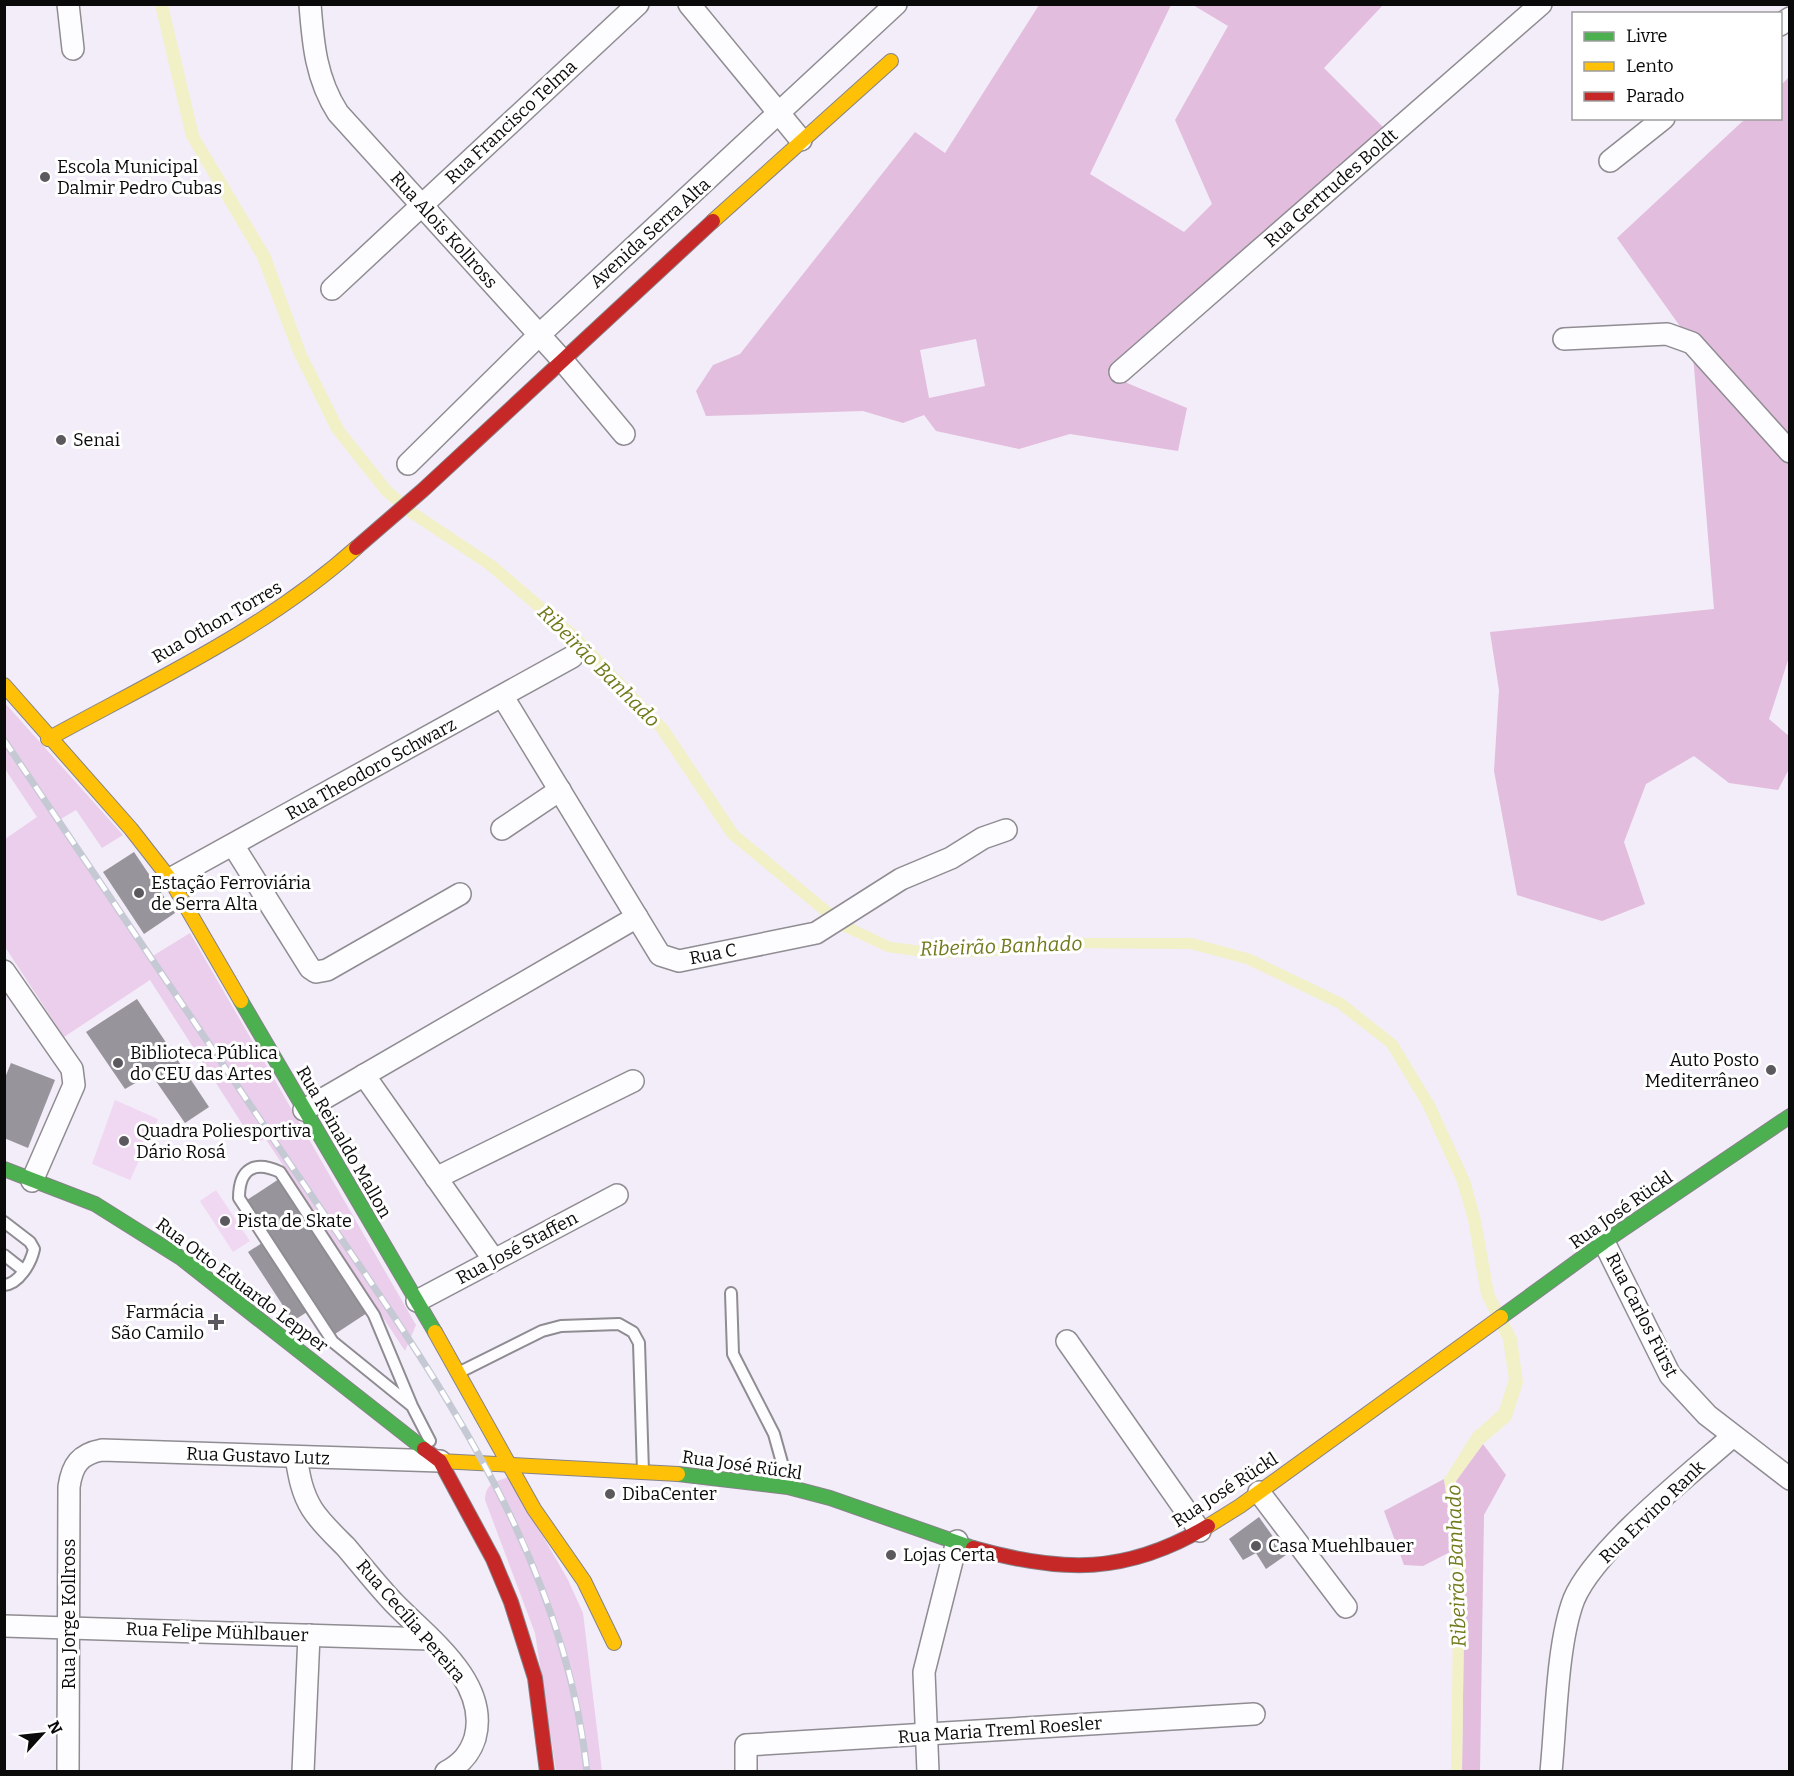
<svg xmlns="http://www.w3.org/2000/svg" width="1794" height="1776" font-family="Bitter,serif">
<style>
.green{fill:#ebceeb}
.forest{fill:#e2bdde;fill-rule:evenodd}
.pitch{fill:#f0d8f2}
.water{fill:#f1f0c6}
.building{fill:#97949b}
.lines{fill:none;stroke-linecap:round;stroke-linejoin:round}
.lane-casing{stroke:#8f8c92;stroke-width:14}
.street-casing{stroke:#8f8c92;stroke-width:24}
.fast-casing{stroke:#868388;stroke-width:16}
.slow-casing{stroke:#868388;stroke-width:16}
.jam-casing{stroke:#868388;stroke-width:16}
.lane{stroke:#fdfcfe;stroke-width:10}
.street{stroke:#fdfcfe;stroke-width:21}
.fast{stroke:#4caf50;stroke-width:14}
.slow{stroke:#ffc107;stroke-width:14}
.jam{stroke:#c62828;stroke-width:14}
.rail-casing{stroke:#c4c9d4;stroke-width:7}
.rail{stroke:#fff;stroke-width:4.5;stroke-dasharray:14;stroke-linecap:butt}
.poi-dot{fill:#5c595e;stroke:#fff;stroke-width:2}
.labels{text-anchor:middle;stroke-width:6;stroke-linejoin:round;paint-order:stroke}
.street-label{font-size:18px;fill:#0a0a0a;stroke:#fff}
.poi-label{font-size:18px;fill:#0a0a0a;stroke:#fff;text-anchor:start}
.water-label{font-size:20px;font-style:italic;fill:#71791a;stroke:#fff}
</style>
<rect width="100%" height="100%" fill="#f3edf9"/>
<g class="green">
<polygon points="4,702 123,835 102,848 76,810 59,820 151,957 190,933 416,1325 405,1351 265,1138 255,1144 150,980 64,1037 5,947 5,839 37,817 5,769"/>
<path d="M509 1477 568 1580 583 1613 602 1771H556L535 1633 485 1500C486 1483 494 1482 509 1477Z"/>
</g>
<g class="forest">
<path d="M1039 5H1171L1090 174 1184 232 1212 204 1175 120 1228 26 1193 5H1383L1324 68 1384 128 1124 355 1127 383 1187 408 1178 451 1070 434 1019 449 936 431 924 415 903 423 863 411 706 416 696 391 713 365 740 354 915 132 945 153ZM976 339 985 386 929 398 920 350Z"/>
<polygon points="1789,77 1790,654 1769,719 1789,736 1789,769 1778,790 1729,783 1694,756 1646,784 1624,842 1645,904 1602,921 1517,895 1494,771 1499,690 1490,632 1714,609 1692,343 1617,238 1745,119 1780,118 1781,85"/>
<polygon points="1483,1444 1506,1475 1484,1515 1480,1771 1462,1771 1465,1548 1456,1481"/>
<polygon points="1444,1479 1454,1550 1423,1566 1404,1565 1384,1511"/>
</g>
<g class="pitch">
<polygon points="115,1100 158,1119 130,1180 92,1164"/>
<polygon points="216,1190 250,1241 233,1252 200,1201"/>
</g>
<polygon class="water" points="155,5 168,5 199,135 270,254 306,352 344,428 392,488 417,509 495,561 578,632 668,726 738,831 847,921 891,942 931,947 986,946 1064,938 1192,938 1251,954 1344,999 1397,1041 1435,1104 1470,1180 1481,1220 1494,1293 1517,1338 1523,1383 1511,1420 1483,1444 1456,1481 1465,1548 1462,1771 1451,1771 1454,1550 1444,1479 1473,1433 1499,1410 1509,1379 1503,1340 1481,1295 1468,1220 1457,1182 1423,1107 1387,1047 1337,1008 1246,964 1190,949 1064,948 987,957 930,958 887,952 840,930 728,838 657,732 568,639 486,569 408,517 382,495 332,432 294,355 257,258 186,137"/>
<g class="building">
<polygon points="134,852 175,913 144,934 103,872"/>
<polygon points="137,999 209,1107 185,1123 151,1074 125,1089 86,1032"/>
<polygon points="11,1063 55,1080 28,1148 4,1138 4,1080"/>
<polygon points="279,1179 367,1313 335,1334 308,1292 298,1298 307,1312 293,1321 248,1252 262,1243 270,1256 280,1250 247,1200"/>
<polygon points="1259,1517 1286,1555 1266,1569 1256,1553 1243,1560 1229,1539"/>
</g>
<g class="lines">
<defs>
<g id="lane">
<path d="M4 1222 30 1242 34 1249C31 1263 19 1284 4 1285"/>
<polyline points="4,1255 23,1270"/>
<polyline points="731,1293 733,1354 774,1434 788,1484"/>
<polyline points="460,1372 542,1331 561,1326 619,1324 633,1332 639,1343 643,1472"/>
<path d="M412 1406 333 1342 239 1198C239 1169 254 1160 280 1172L374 1315 412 1406 430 1441"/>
</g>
<g id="street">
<polyline points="68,4 73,49"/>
<path d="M310 4C313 44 316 79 338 113L563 361 624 434"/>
<polyline points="689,4 801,140"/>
<polyline points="1780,25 1790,18"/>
<polyline points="1610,161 1664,118"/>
<polyline points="332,289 638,4"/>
<polyline points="1564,339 1667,334 1692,343 1790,452"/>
<polyline points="1120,372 1541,4"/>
<polyline points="408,464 539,335 896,4"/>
<polyline points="503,697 660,955 679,961 816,933 901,879 951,858 983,838 1006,830"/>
<polyline points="502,829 560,790"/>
<polyline points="233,845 310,968 316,972 327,970 460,894"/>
<polyline points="170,879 572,657"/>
<polyline points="4,971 72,1069 74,1085 32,1181"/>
<polyline points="364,1075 494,1260"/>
<polyline points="304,1110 637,917"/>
<polyline points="436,1178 633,1081"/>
<polyline points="1604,1242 1670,1375 1707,1415 1790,1479"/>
<polyline points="417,1301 617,1195"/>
<polyline points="1067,1341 1200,1531"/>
<path d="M296 1457C299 1476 302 1493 312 1509 321 1523 334 1535 346 1547 362 1566 377 1585 394 1603 428 1638 490 1682 475 1738 470 1754 461 1764 446 1772"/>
<polyline points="1259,1492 1346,1607"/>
<polyline points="4,1626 430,1639"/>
<path d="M68 1772 69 1487C72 1465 80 1454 102 1450L440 1461"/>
<polyline points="303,1772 309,1635"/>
<polyline points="746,1772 746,1745 1254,1714"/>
<polyline points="928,1772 924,1672 957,1541"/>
<path d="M1551 1772C1556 1722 1557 1643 1574 1599 1595 1549 1690 1474 1733 1436"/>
</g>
<g id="fast">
<polyline points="241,1001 435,1332"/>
<polyline points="4,1169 95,1204 181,1258 424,1449"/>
<polyline points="1501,1317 1604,1242 1790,1116"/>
<polyline points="678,1474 788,1487 830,1498 973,1548"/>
</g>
<g id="slow">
<polyline points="713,221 891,61"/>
<polyline points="4,685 131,829 170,879 241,1001"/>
<path d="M48 739C153 681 266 629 356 548"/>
<polyline points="435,1332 534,1509 584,1581 614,1643"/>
<polyline points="440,1461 678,1474"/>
<polyline points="1208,1526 1240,1506 1501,1317"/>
</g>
<g id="jam">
<polyline points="356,548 423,490 713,221"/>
<polyline points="424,1449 440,1461 493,1559 511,1602 535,1678 547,1772"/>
<path d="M973 1548C1062 1573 1126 1575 1208 1526"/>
</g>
</defs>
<use href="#lane" class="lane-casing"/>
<use href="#street" class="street-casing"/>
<use href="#fast" class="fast-casing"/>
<use href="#slow" class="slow-casing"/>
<use href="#jam" class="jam-casing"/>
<use href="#lane" class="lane"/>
<use href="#street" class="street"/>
<use href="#fast" class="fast"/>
<use href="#slow" class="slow"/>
<use href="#jam" class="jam"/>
<defs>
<path id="rail" d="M4 740C98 879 192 1019 286 1158 413 1346 563 1539 587 1772"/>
</defs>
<use href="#rail" class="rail-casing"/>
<use href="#rail" class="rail"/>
</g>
<g class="poi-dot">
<circle cx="45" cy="177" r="6"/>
<circle cx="61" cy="440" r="6"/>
<circle cx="139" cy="893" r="6"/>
<circle cx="118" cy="1063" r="6"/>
<circle cx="1771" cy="1070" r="6"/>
<circle cx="124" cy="1141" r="6"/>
<circle cx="225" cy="1221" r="6"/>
<path d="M213 1313h6v6h6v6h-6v6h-6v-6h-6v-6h6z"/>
<circle cx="610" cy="1494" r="6"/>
<circle cx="1256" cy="1546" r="6"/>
<circle cx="891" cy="1555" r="6"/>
</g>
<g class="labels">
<g class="street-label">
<text transform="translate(511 122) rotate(-43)" y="6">Rua Francisco Telma</text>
<text transform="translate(1331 188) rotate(-41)" y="6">Rua Gertrudes Boldt</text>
<text transform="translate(444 230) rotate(48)" y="6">Rua Alois Kollross</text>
<text transform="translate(650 233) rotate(-42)" y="6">Avenida Serra Alta</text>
<text transform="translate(217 622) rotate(-30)" y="6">Rua Othon Torres</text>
<text transform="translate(371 769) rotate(-29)" y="6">Rua Theodoro Schwarz</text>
<text transform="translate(713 954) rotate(-11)" y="6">Rua C</text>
<text transform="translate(344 1142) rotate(60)" y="6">Rua Reinaldo Mallon</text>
<text transform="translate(1621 1210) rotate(-35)" y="6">Rua José Rückl</text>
<text transform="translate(517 1248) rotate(-28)" y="6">Rua José Staffen</text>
<text transform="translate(242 1285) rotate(37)" y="6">Rua Otto Eduardo Lepper</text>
<text transform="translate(1642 1315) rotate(63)" y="6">Rua Carlos Fürst</text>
<text transform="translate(258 1456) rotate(2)" y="6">Rua Gustavo Lutz</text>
<text transform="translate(742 1465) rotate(8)" y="6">Rua José Rückl</text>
<text transform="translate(1225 1490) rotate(-33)" y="6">Rua José Rückl</text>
<text transform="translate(1652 1512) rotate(-44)" y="6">Rua Ervino Rank</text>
<text transform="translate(69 1614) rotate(-90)" y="6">Rua Jorge Kollross</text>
<text transform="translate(411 1621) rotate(49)" y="6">Rua Cecília Pereira</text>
<text transform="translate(217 1632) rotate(2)" y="6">Rua Felipe Mühlbauer</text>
<text transform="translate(1000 1730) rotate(-4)" y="6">Rua Maria Treml Roesler</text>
</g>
<g class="poi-label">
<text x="57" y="173">Escola Municipal<tspan x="57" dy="21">Dalmir Pedro Cubas</tspan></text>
<text x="73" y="446">Senai</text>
<text x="151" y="889">Estação Ferroviária<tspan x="151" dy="21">de Serra Alta</tspan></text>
<text x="130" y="1059">Biblioteca Pública<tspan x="130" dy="21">do CEU das Artes</tspan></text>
<text x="1759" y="1066" text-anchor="end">Auto Posto<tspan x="1759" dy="21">Mediterrâneo</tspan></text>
<text x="136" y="1137">Quadra Poliesportiva<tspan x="136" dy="21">Dário Rosá</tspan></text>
<text x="237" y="1227">Pista de Skate</text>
<text x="204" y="1318" text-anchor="end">Farmácia<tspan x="204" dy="21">São Camilo</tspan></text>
<text x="622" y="1500">DibaCenter</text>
<text x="1268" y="1552">Casa Muehlbauer</text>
<text x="903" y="1561">Lojas Certa</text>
</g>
<g class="water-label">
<text transform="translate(599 666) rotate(45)" y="7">Ribeirão Banhado</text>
<text transform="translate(1001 946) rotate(-2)" y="7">Ribeirão Banhado</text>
<text transform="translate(1456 1566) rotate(-92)" y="7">Ribeirão Banhado</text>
</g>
</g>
<rect width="1794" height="1776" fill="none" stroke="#0a0a0a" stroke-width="12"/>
<rect x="1572" y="12" width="210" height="108" fill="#ffffff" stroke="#9d9d9d" stroke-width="1.5"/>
<rect x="1584" y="32" width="30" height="9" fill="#4caf50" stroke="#9d9d9d" stroke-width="1.5"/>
<text x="1626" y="42" font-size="18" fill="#0a0a0a">Livre</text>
<rect x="1584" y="62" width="30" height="9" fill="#ffc107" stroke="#9d9d9d" stroke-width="1.5"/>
<text x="1626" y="72" font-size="18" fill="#0a0a0a">Lento</text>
<rect x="1584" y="92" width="30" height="9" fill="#c62828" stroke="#9d9d9d" stroke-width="1.5"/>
<text x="1626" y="102" font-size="18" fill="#0a0a0a">Parado</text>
<g transform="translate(42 1734) rotate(63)" stroke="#ffffff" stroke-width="4.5" paint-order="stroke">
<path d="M0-4.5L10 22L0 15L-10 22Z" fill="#0a0a0a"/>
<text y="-9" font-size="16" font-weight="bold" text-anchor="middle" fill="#0a0a0a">N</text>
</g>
</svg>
